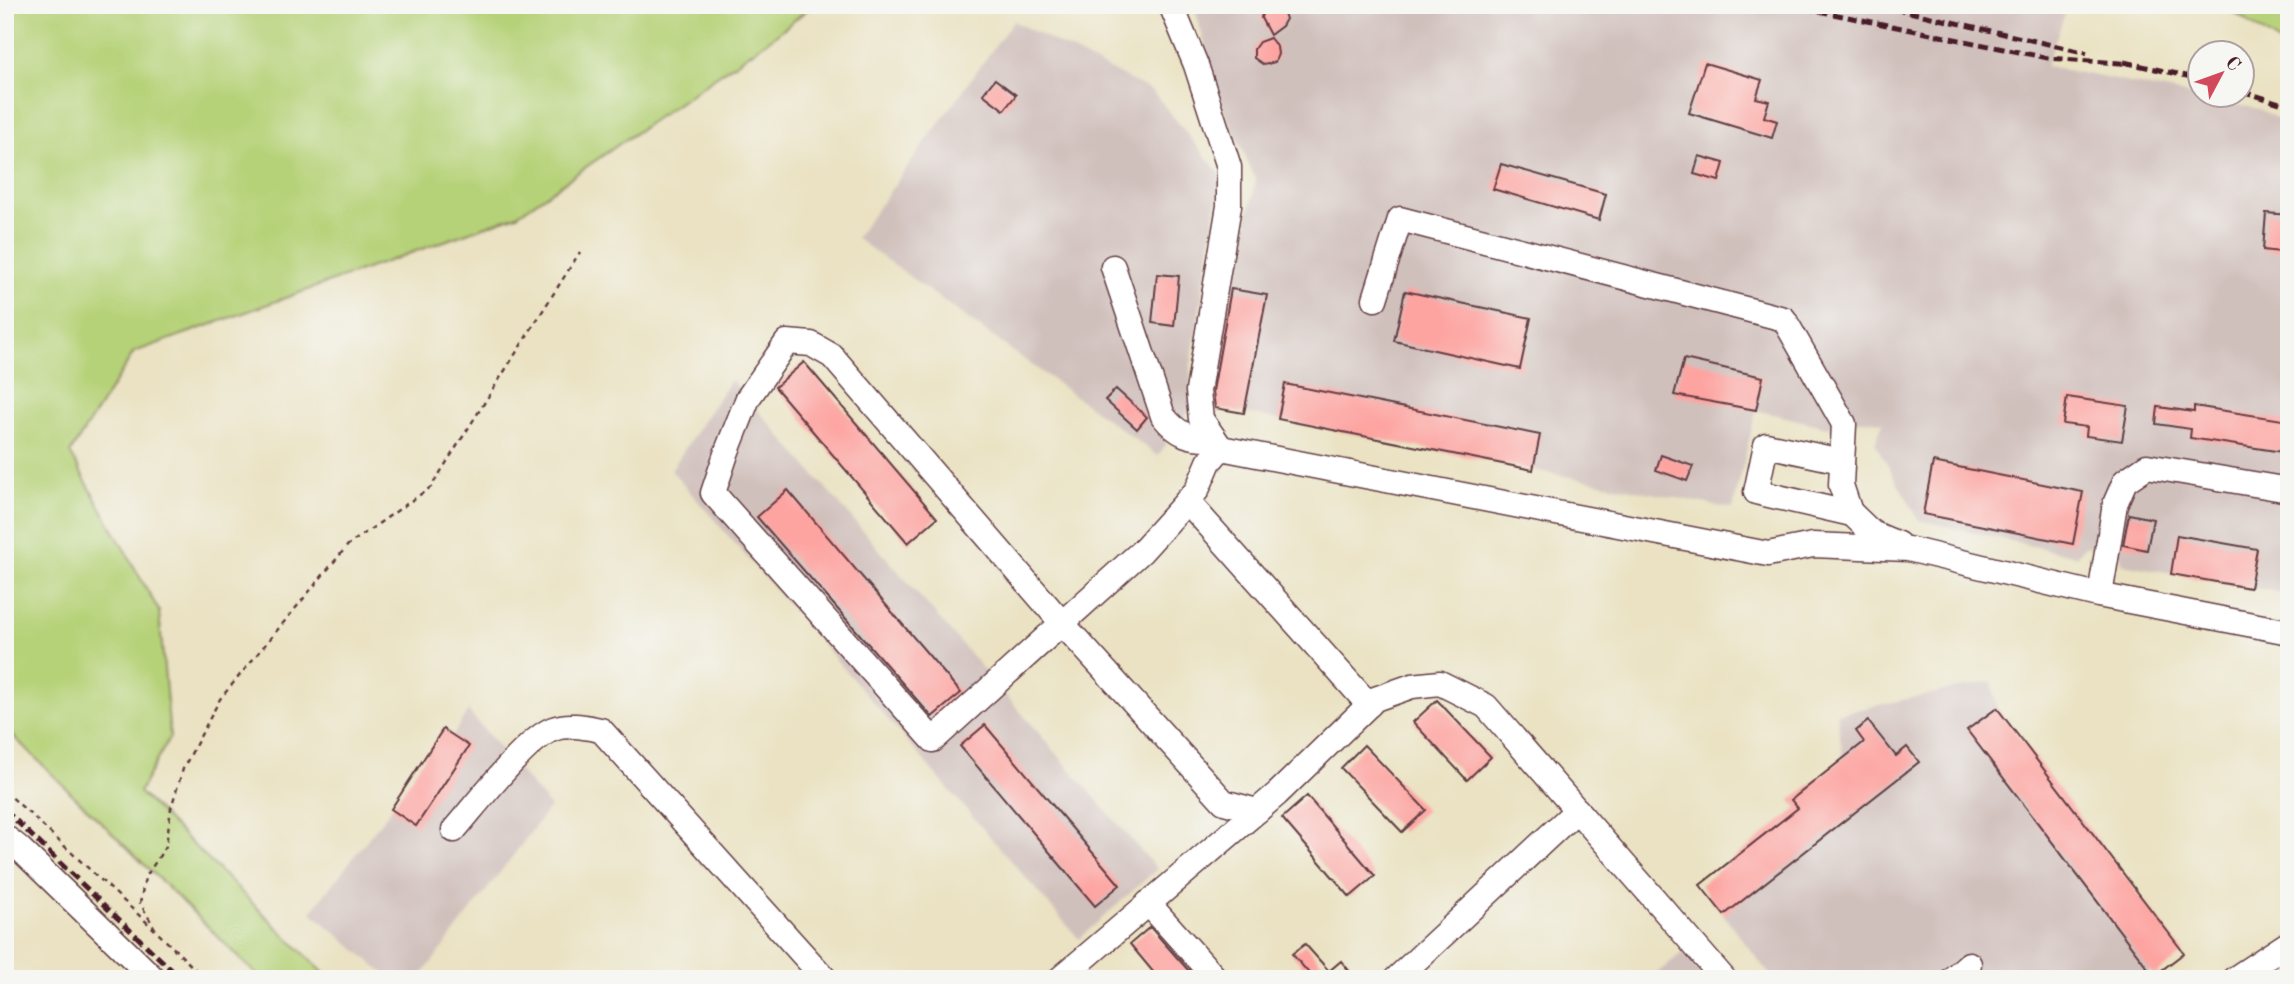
<svg xmlns="http://www.w3.org/2000/svg" width="2294" height="984" font-family="'Old Standard TT',serif">
<style>
.industrial{fill:#d0c0bc}
.green{fill:#b6d278;stroke:#807852;stroke-width:2}
.building{fill:#fda4a1}
.lines{fill:none;stroke-linecap:round;stroke-linejoin:round}
.minor-casing{stroke:#623c42;stroke-width:27}
.path{stroke:#623c42;stroke-width:2.5;stroke-dasharray:5 5;stroke-linecap:butt}
.minor{stroke:#fff;stroke-width:24}
.rail{stroke:#4a1f2b;stroke-width:5;stroke-dasharray:10 5;stroke-linecap:butt}
</style>
<rect width="100%" height="100%" fill="#f6f6f2"/>
<filter id="ink" filterUnits="userSpaceOnUse"><feTurbulence type="fractalNoise" baseFrequency=".0143" numOctaves="2"/><feDisplacementMap in="SourceGraphic" scale="14" xChannelSelector="R" yChannelSelector="G"/><feConvolveMatrix kernelMatrix="1 2 1 2 8 2 1 2 1" color-interpolation-filters="sRGB"/></filter>
<filter id="wash" filterUnits="userSpaceOnUse"><feTurbulence type="fractalNoise" baseFrequency=".00686" numOctaves="4" result="noise"/><feDisplacementMap in="SourceGraphic" scale="28" xChannelSelector="R" yChannelSelector="G"/><feGaussianBlur stdDeviation="1.57" result="paint"/><feColorMatrix in="noise" values="0 0 0 0 0 0 0 0 0 0 0 0 0 0 0 0 0 1.4 0 .05"/><feComposite in="paint" operator="in"/></filter>
<g filter="url(#wash)">
<rect width="100%" height="100%" fill="#eae2c2"/>
<g class="industrial">
<polygon points="1194,5 2068,5 2046,66 2259,109 2289,125 2289,594 2122,564 2120,553 2085,546 2076,556 1919,520 1875,443 1883,422 1866,420 1827,427 1756,410 1733,509 1209,406 1231,289 1256,180 1221,104"/>
<polygon points="1013,21 1152,91 1221,175 1190,371 1192,406 1158,456 856,238"/>
<polygon points="731,379 1157,869 1079,939 671,470"/>
<polygon points="1992,681 1997,708 2154,976 2150,971 2139,979 1773,979 1700,885 1797,809 1791,800 1843,758 1837,714"/>
<polygon points="468,711 550,807 419,979 391,979 311,912 391,809 443,729 453,735"/>
<polygon points="1683,952 1706,979 1650,979"/>
</g>
<g class="green">
<polygon points="5,5 813,5 773,37 517,215 134,352 70,453 159,611 170,737 139,792 330,979 261,979 5,728"/>
<polygon points="2223,5 2289,5 2289,49 2285,47"/>
</g>
<g id="blocks">
<g class="building">
<polygon points="1269,5 1278,5 1282,8 1286,19 1282,26 1270,35 1261,18 1263,9"/>
<polygon points="1270,38 1277,47 1278,54 1275,62 1264,65 1254,58 1254,49 1259,42"/>
<polygon points="1705,63 1762,80 1756,98 1769,101 1764,117 1777,121 1772,138 1689,113"/>
<polygon points="995,79 1016,95 1004,110 983,94"/>
<polygon points="1699,156 1724,163 1719,181 1694,174"/>
<polygon points="1501,164 1606,194 1599,220 1493,189"/>
<polygon points="2266,213 2289,215 2289,253 2263,250"/>
<polygon points="1157,274 1179,276 1174,326 1152,323"/>
<polygon points="1231,289 1267,295 1244,413 1215,408 1213,391"/>
<polygon points="1405,291 1531,318 1520,369 1394,341"/>
<polygon points="1684,359 1763,377 1756,410 1674,395"/>
<polygon points="804,362 937,518 908,543 775,387"/>
<polygon points="1285,384 1540,435 1533,470 1278,419"/>
<polygon points="1116,389 1147,417 1137,429 1105,400"/>
<polygon points="2067,397 2128,406 2122,441 2086,436 2087,427 2063,424"/>
<polygon points="2194,406 2289,421 2289,453 2190,438 2191,429 2156,424 2158,407 2194,412"/>
<polygon points="1661,455 1693,466 1687,481 1656,470"/>
<polygon points="1933,462 2083,492 2073,544 1923,514"/>
<polygon points="788,490 961,693 932,717 757,517"/>
<polygon points="2129,514 2153,519 2147,550 2123,545"/>
<polygon points="2177,535 2257,549 2250,588 2171,574"/>
<polygon points="1437,700 1491,757 1467,780 1413,722"/>
<polygon points="1997,708 2184,953 2154,976 1967,730"/>
<polygon points="1868,721 1896,756 1907,747 1919,762 1724,915 1700,885 1798,808 1791,800 1864,742 1856,731"/>
<polygon points="985,725 1120,885 1095,906 960,746"/>
<polygon points="443,729 469,746 416,826 391,809"/>
<polygon points="1364,745 1426,810 1402,832 1341,768"/>
<polygon points="1307,796 1375,876 1350,897 1282,818"/>
<polygon points="1150,927 1196,979 1159,979 1130,944"/>
<polygon points="1305,944 1329,971 1341,961 1356,979 1314,979 1292,954"/>
</g>
</g>
</g>
<g filter="url(#ink)">
<use href="#blocks" fill-opacity="0" stroke="#623c42" stroke-width="2"/>
<g class="lines">
<defs>
<g id="minor">
<polyline points="1171,5 1196,65 1229,167 1229,206 1198,391 1201,419 1221,448"/>
<path d="M1113 267 1163 416C1178 435 1190 439 1214 438"/>
<polyline points="1375,299 1400,219 1784,319 1844,424 1841,485 1850,512 1872,533 1898,544"/>
<polyline points="1841,461 1766,445 1756,492 1852,514"/>
<polyline points="1187,501 1369,705"/>
<polyline points="2100,595 2115,504 2125,481 2147,466 2289,490"/>
<polyline points="1257,811 1224,802 1062,623 832,356 811,344 787,342 748,398 727,451 713,493 933,740 1142,551 1197,490 1209,462 1221,448 1768,554 1813,545 1908,549 2098,595 2289,632"/>
<path d="M454 830C475 806 525 740 553 729 569 723 585 727 601 730L825 979"/>
<polyline points="5,837 19,848 154,979"/>
<polyline points="1148,903 1216,979"/>
<polyline points="1060,979 1277,794 1375,699 1412,686 1440,683 1486,706 1724,979"/>
<polyline points="1396,979 1577,810"/>
<polyline points="1952,979 1969,964"/>
<polyline points="2234,979 2289,943"/>
</g>
</defs>
<use href="#minor" class="minor-casing"/>
<g class="path">
<polyline points="5,791 155,930"/>
<polyline points="205,979 157,932 140,903 145,878 166,846 171,808 183,769 220,699 348,545 431,487 580,252"/>
</g>
<use href="#minor" class="minor"/>
<g class="rail">
<polyline points="1789,5 2048,58 2134,64"/>
<polyline points="1879,5 2087,53"/>
<polyline points="2124,62 2200,79"/>
<polyline points="2242,91 2289,106"/>
<polyline points="5,810 181,979"/>
</g>
</g>
</g>
<rect width="2294" height="984" fill="none" stroke="#f6f6f2" stroke-width="28"/>
<g transform="translate(2221 74) rotate(49)"><circle r="33" fill="#f6f6f2" stroke="#b1a0a2" stroke-width="2"/>
<path d="M0-5L12 26L0 18L-12 26Z" fill="#d1495b"/>
<text y="-10" font-size="19" font-weight="bold" text-anchor="middle" fill="#4a1f2b">С</text>
</g>
</svg>
